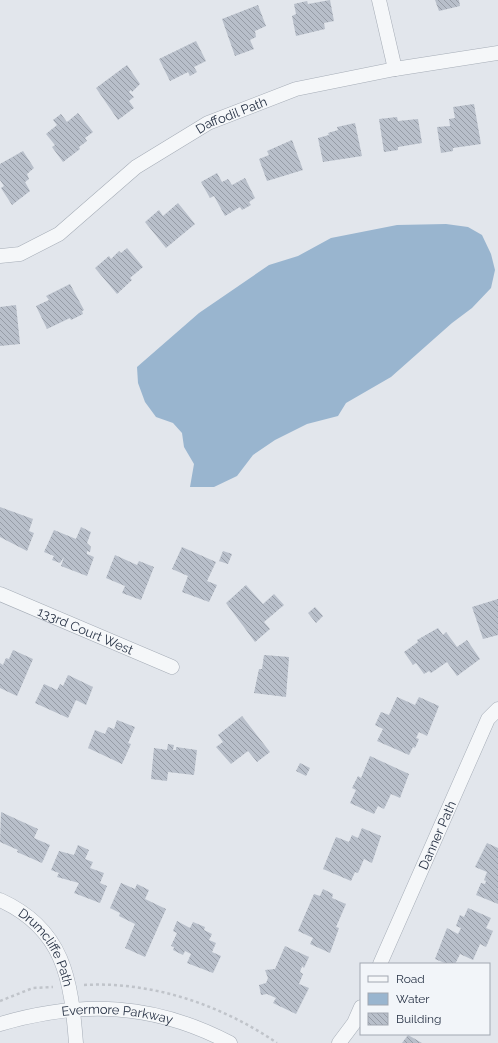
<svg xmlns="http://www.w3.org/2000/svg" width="498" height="1043" font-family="Raleway,sans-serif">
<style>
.water{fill:#99b5cf}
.building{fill:url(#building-back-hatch)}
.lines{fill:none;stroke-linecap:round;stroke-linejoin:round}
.street-casing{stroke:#a6adb7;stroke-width:15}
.path{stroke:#c0c4ca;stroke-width:2.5;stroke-dasharray:3 3;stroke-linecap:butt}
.street{stroke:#f5f7f9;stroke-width:14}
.labels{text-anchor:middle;stroke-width:3;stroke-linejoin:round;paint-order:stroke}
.street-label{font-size:13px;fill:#283346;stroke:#f2f5f9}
</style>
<defs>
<pattern id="building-back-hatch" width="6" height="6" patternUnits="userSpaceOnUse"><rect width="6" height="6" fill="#b8bfca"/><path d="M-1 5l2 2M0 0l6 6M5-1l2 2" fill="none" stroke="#969ca6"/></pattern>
</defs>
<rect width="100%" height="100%" fill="#e2e6ec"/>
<polygon class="water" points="446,224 468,227 482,235 491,254 495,270 491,288 472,308 452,323 391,377 346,403 338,416 307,424 275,440 253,455 237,476 214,487 190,487 194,464 184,447 182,433 173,423 156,417 145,402 138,383 137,367 199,313 269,265 298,256 331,238 397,225"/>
<g class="building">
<polygon points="330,0 334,21 324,23 325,29 296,36 292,16 296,14 294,4 307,1 308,4"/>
<polygon points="435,0 459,0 460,6 439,11"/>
<polygon points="258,5 266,26 255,31 256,37 250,40 254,49 235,56 222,19"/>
<polygon points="196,41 206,61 194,67 197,72 190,76 188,72 170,81 159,59"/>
<polygon points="127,65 140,84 132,92 131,90 129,92 134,97 129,101 134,108 118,120 96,88"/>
<polygon points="474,104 481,144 453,148 453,151 441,153 437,127 450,126 449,119 455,118 453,107"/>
<polygon points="78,113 93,132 85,138 87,141 79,147 80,149 63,162 52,147 55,145 46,134 57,125 53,120 61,114 67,122"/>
<polygon points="397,117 398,121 418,119 422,143 398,147 398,150 384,152 379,119"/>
<polygon points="355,123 362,156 323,162 318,138 329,135 328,133 338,130 337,127"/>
<polygon points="292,140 303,170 267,181 259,159 269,155 267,151"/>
<polygon points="23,151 34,168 27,174 29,179 25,182 30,191 12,205 1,188 4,186 0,180 0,164"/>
<polygon points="217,173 222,182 228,179 232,185 245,178 255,198 249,202 251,205 242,210 240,207 225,216 214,196 210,198 201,182"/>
<polygon points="178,203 195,224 166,248 145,222 159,210 163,216"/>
<polygon points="127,248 143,267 130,278 132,280 117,294 95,268 109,256 111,259 119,251 121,253"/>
<polygon points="70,284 84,310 82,311 83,314 71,320 70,318 47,329 36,306 49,300 46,296"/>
<polygon points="16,305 20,344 0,346 0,307"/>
<polygon points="0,507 33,519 29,531 34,533 27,551 0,537"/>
<polygon points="81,527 91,532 87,543 91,547 90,552 87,551 87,554 94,557 87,576 61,566 64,557 60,563 52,560 54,556 44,552 54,530 76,539"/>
<polygon points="182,547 216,562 207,581 217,585 209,602 182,592 188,576 172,569"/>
<polygon points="223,551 232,554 228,564 219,561"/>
<polygon points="115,555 137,565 139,561 154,567 141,600 122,593 125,586 106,578"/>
<polygon points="246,585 263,604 274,594 284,605 264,622 270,629 255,642 226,603"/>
<polygon points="498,599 498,635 483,639 472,607"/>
<polygon points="315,607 323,616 316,623 308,613"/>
<polygon points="438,628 443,635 446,632 457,647 467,640 480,659 457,676 447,662 431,673 429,671 424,674 416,663 413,665 404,652 418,642 417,640"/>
<polygon points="13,650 33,659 17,696 0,688 0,663 3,665 6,658 9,659"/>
<polygon points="264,655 289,657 286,697 254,693 259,669 262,669"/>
<polygon points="68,675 93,687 86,705 76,700 68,718 35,703 44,684 57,690 60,684 63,686"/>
<polygon points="397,697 415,705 419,697 439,706 427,736 419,732 416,738 419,739 415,748 413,747 409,755 377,741 383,729 375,725 381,712 389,715"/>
<polygon points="242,716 270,752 257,762 248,751 231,764 216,747 223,742 218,735"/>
<polygon points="117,720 135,727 128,743 131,744 122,764 88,748 95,730 105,734 108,727 114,729"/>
<polygon points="168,744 174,745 173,750 176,750 176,747 197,750 194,775 168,772 167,781 151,779 154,748 167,750"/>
<polygon points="370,756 409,774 400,798 391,794 384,809 378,806 374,814 350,803 356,790 352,788 358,776 361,778"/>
<polygon points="300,763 310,768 306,776 296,771"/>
<polygon points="1,812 38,829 34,838 50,845 42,863 17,852 18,850 0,842"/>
<polygon points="362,828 381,836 372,863 364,859 358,873 355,872 351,881 323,869 336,837 349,842 352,835 358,838"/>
<polygon points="487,843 498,848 498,904 476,895 481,883 485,884 486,881 484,880 487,872 475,867"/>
<polygon points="78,845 89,850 85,859 93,862 90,868 104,873 100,883 107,886 100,903 74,893 79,883 57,877 59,873 51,870 59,851 74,855"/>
<polygon points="121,883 135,889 137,884 149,890 145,899 166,909 145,957 125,948 135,924 119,916 120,913 110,908"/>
<polygon points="323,889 333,894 332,898 346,904 336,927 339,928 330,953 310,944 313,938 298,931 314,894 320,896"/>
<polygon points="468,908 491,918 486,928 493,931 486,947 480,944 473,960 460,954 455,964 447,964 435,959 447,928 458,934 461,928 456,926 460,915 464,917"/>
<polygon points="177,921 190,928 193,922 205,927 204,930 212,934 209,940 216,943 212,952 221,956 213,973 187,963 191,954 185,951 183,955 173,950 174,947 171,946 177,933 173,931"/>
<polygon points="285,946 309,957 304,968 302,966 300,972 303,974 299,984 309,988 296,1014 273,1003 276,998 267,994 261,995 259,985 266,983 268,978 265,970 275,969"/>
<polygon points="408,1035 422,1043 402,1043"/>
</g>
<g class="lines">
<defs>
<g id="street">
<polyline points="379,0 395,69"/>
<path id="s1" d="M0 256 20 254 59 234 136 167 208 123 296 89 395 69 498 53"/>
<path id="s2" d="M0 594 172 667"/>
<path id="s3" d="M0 900C64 929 71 979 76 1043"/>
<path id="s4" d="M380 964 488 719 498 709"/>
<path id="s5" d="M0 1024C82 1000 154 1003 230 1043"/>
<polyline points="339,1043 354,1023 361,1007"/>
</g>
</defs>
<use href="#street" class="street-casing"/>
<g class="path">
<path d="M84 985C151 981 222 1005 277 1043"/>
<polyline points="0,1001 33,988 53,987"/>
</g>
<use href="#street" class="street"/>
</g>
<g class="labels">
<g class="street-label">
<text dy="5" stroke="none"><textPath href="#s1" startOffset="275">Daffodil Path</textPath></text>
<text dy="5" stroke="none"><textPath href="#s2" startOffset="93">133rd Court West</textPath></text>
<text dy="5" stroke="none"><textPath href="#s4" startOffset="141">Danner Path</textPath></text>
<text dy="5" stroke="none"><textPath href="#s3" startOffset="69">Drumcliffe Path</textPath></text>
<text dy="5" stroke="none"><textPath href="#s5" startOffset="119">Evermore Parkway</textPath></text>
</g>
</g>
<rect x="360" y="963" width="130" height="72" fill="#f2f5f9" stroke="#a1a7b1"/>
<rect x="368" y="976" width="20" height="6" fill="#f5f7f9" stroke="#a1a7b1"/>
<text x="396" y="983" font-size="12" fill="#283346">Road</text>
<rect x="368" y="993" width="20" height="12" fill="#99b5cf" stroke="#a1a7b1"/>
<text x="396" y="1003" font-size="12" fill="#283346">Water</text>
<rect x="368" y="1013" width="20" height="12" fill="url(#building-back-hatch)" stroke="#a1a7b1"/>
<text x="396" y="1023" font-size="12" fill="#283346">Building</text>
</svg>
